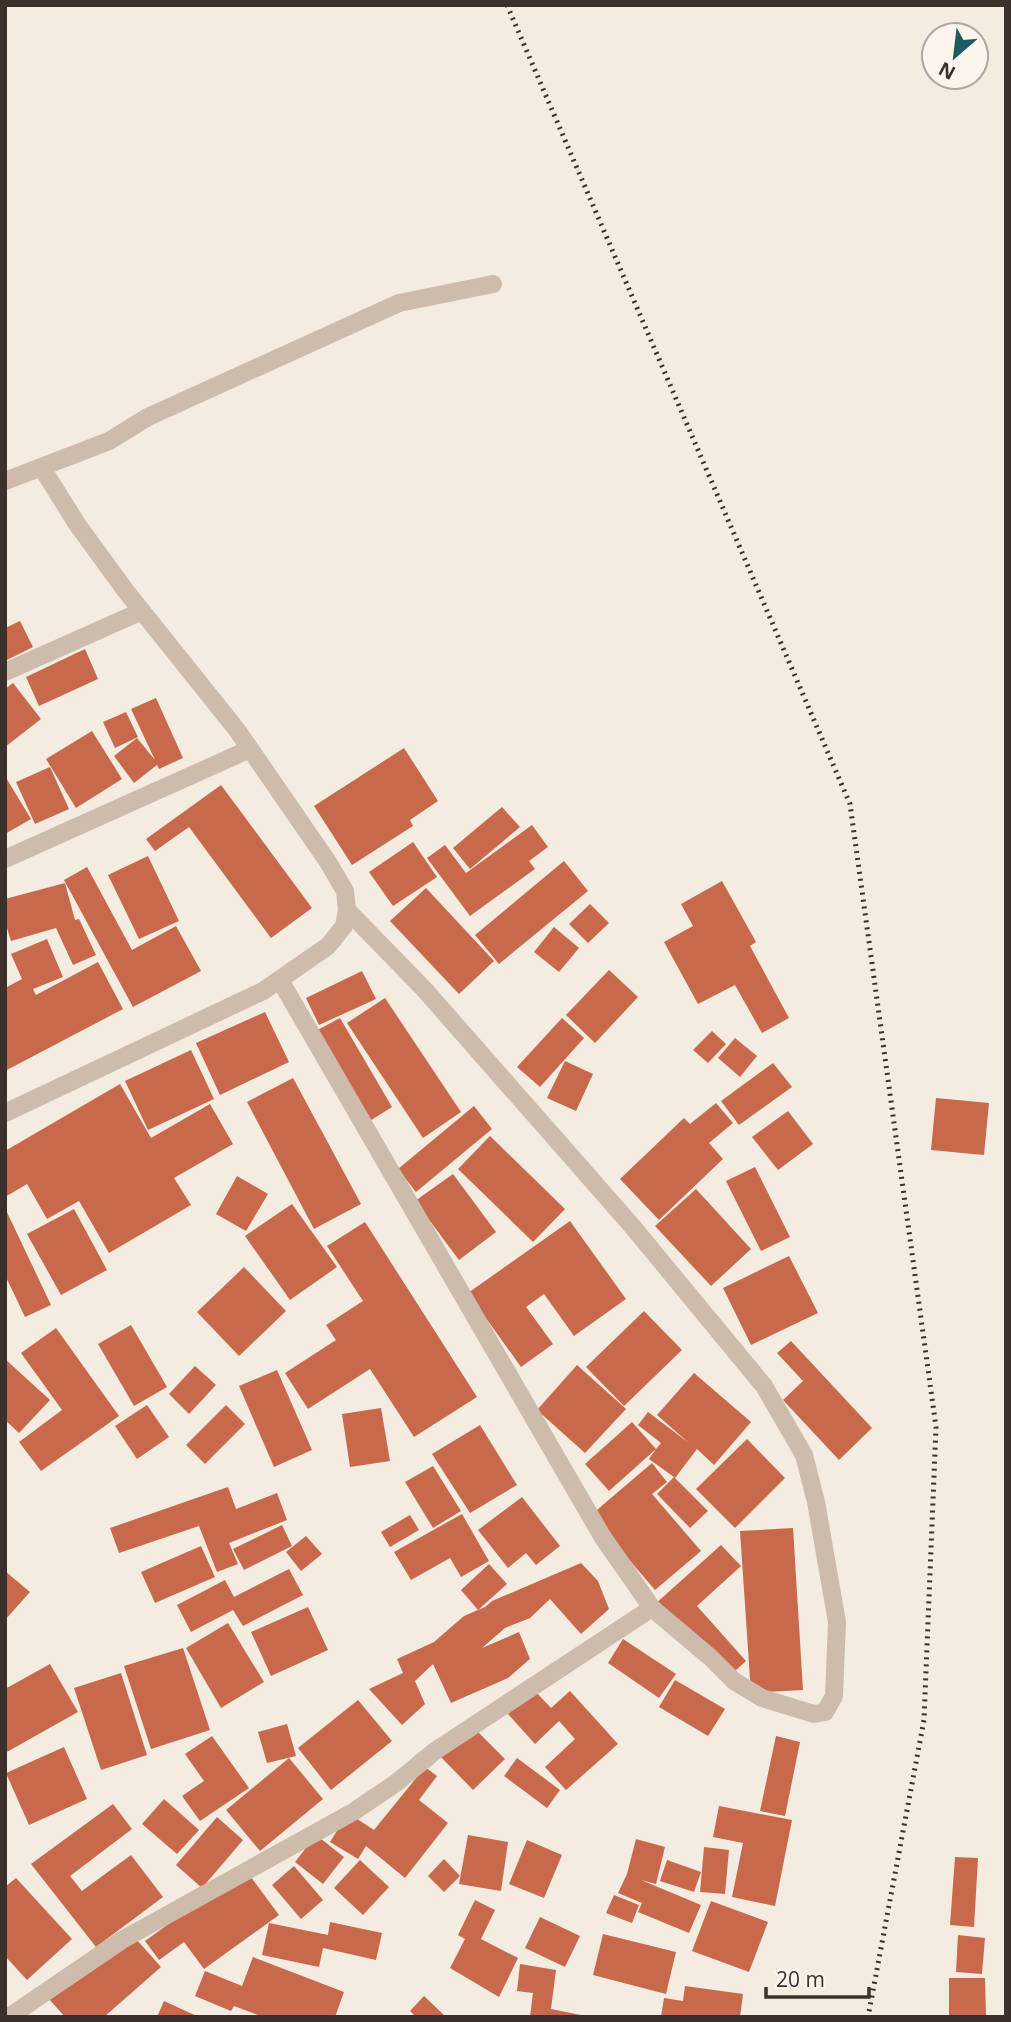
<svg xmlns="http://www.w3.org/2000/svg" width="1011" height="2022" font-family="'Open Sans',sans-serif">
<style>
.building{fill:#c8694b}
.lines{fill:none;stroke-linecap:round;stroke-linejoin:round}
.minor{stroke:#cdbbac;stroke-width:18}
.rail{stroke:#3b302b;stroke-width:5;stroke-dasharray:2 5;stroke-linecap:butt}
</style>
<rect width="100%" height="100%" fill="#f4ebe1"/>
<g class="building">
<polygon points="20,621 33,647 5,661 5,628"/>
<polygon points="85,649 98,679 39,706 26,677"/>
<polygon points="13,683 41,719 5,747 5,689"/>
<polygon points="156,698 183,758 159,769 157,765 134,783 114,756 137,738 155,760 131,709"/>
<polygon points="126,712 138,737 115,748 103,722"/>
<polygon points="92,731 122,779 76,808 46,759"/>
<polygon points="404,748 438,801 410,820 413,826 352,865 314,806"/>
<polygon points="50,767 69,809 35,824 16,782"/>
<polygon points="5,776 31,819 5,834"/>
<polygon points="221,785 312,908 271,938 189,827 155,851 146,839"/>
<polygon points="502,807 520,827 470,869 453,848"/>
<polygon points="532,825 548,847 529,861 535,869 470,916 427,858 445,845 466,873"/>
<polygon points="413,842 437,877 393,906 369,872"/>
<polygon points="148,856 179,921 139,939 108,875"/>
<polygon points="564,861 588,891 499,964 475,935"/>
<polygon points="87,867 132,950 176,926 201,971 133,1007 64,880"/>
<polygon points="722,881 756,942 750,946 789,1018 762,1033 735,985 698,1004 664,942 693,926 681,904"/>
<polygon points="65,883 75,920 79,919 96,955 73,965 56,928 11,941 5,922 5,899"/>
<polygon points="426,888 494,961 459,994 390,921"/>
<polygon points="590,904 609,923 588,943 569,924"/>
<polygon points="554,927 579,948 559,972 534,952"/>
<polygon points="47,939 63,977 33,989 36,995 98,962 123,1009 5,1071 5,988 22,979 11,954"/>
<polygon points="609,970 638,997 595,1043 566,1015"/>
<polygon points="362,971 376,999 319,1025 306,998"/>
<polygon points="385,998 461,1112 423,1138 347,1023"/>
<polygon points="265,1012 289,1062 220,1095 196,1043"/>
<polygon points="340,1018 392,1107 365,1124 312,1033"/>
<polygon points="562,1018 584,1038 540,1087 517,1067"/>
<polygon points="712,1031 726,1044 708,1063 693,1050"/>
<polygon points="735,1038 757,1056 740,1077 718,1058"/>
<polygon points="191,1050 214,1099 148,1130 125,1081"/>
<polygon points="565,1061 593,1074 576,1111 547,1098"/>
<polygon points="773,1063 792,1087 739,1125 721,1101"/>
<polygon points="293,1078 361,1204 314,1229 247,1102"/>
<polygon points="120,1084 151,1138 210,1104 233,1144 174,1178 191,1205 109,1253 79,1201 47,1219 27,1184 5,1197 5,1151"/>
<polygon points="936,1098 989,1103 984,1155 931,1150"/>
<polygon points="716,1103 733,1123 709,1143 723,1159 659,1220 620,1179 684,1118 690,1124"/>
<polygon points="474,1106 492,1129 416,1192 398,1169"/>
<polygon points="788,1111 813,1144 778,1170 752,1137"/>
<polygon points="490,1136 565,1209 533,1242 458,1169"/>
<polygon points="755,1167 790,1237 761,1251 726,1181"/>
<polygon points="453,1174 496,1232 459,1260 415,1201"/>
<polygon points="237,1176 268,1194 246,1231 216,1214"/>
<polygon points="696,1189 751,1249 711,1286 655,1226"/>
<polygon points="292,1204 337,1267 290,1300 245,1236"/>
<polygon points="5,1208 51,1305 25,1317 5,1275"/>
<polygon points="74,1209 107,1270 61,1295 27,1234"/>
<polygon points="570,1221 626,1299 574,1336 544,1294 526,1307 553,1344 521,1367 468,1293"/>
<polygon points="365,1222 477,1397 414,1437 370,1369 308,1409 285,1373 336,1340 326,1325 363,1301 327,1246"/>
<polygon points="789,1256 818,1313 751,1345 723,1288"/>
<polygon points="244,1267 286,1311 239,1356 197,1312"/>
<polygon points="644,1311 682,1350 624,1406 586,1367"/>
<polygon points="131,1325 167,1387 134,1406 98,1344"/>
<polygon points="56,1328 119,1416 41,1471 19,1442 62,1410 21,1353"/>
<polygon points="791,1341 872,1428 839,1460 783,1400 803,1381 777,1353"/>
<polygon points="5,1359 50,1400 19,1433 5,1420"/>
<polygon points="577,1365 626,1409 585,1453 537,1410"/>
<polygon points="195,1366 216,1385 189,1414 169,1394"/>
<polygon points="277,1370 312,1450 274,1467 239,1386"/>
<polygon points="694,1373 751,1422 714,1465 697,1449 675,1478 708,1511 690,1528 657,1494 674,1477 649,1459 656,1449 609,1491 585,1464 632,1422 656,1449 661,1443 638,1425 648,1412 689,1443 657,1415"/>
<polygon points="147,1405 169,1437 137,1459 115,1426"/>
<polygon points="226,1405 245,1424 205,1464 186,1445"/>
<polygon points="381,1408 390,1461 350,1467 342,1414"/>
<polygon points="480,1425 517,1485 470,1513 432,1454"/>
<polygon points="747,1439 785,1478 735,1528 696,1489"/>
<polygon points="652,1463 667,1482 652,1494 701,1551 655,1590 591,1515"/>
<polygon points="433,1466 461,1511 433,1528 405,1482"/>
<polygon points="228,1487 236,1509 277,1493 287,1520 229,1543 238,1564 217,1572 199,1526 119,1553 110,1528"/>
<polygon points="522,1497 560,1546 536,1565 526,1553 508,1568 478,1530"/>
<polygon points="462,1514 489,1561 461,1577 450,1558 411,1580 394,1552"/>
<polygon points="410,1515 419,1530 390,1547 381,1532"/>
<polygon points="282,1525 292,1546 244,1570 233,1549"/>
<polygon points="793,1528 803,1690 751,1693 740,1531"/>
<polygon points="306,1536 322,1554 301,1571 286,1552"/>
<polygon points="721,1545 741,1566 697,1606 746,1661 724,1681 654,1605"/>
<polygon points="201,1546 215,1577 155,1603 141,1572"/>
<polygon points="581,1563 598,1581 609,1609 581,1634 550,1599 530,1618 505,1628 482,1648 519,1632 530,1659 508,1678 451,1703 433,1664 415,1681 425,1704 402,1725 369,1689 403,1673 397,1659 434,1642 464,1616 485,1607 492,1601"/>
<polygon points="489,1564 507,1584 478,1610 461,1590"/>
<polygon points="289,1569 303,1595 243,1626 233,1610 191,1632 177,1605 225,1580 234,1597"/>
<polygon points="5,1571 30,1592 5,1620"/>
<polygon points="308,1607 328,1650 271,1676 251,1632"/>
<polygon points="228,1623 264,1682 221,1708 186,1648"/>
<polygon points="623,1639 676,1674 659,1698 608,1663"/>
<polygon points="183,1648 210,1730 151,1749 124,1666"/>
<polygon points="50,1664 78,1712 5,1753 5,1689"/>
<polygon points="121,1673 147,1755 101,1770 74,1688"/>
<polygon points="675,1680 725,1709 708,1736 659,1707"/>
<polygon points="534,1690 551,1708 570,1691 618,1744 566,1790 545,1767 575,1739 559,1721 535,1744 508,1714"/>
<polygon points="358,1700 392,1741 331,1790 298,1748"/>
<polygon points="469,1723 505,1759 473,1790 438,1754"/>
<polygon points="287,1724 296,1756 267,1763 258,1732"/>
<polygon points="212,1736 249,1788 200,1821 182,1796 204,1781 185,1754"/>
<polygon points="776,1736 800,1742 785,1816 760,1811"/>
<polygon points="64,1747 87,1799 29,1825 6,1773"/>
<polygon points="289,1758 323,1799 260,1851 226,1810"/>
<polygon points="517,1758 560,1790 547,1808 504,1776"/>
<polygon points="425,1767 437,1776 419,1800 448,1823 405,1878 366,1846 358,1859 330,1842 348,1813 374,1830"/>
<polygon points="164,1799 199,1830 177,1854 142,1824"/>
<polygon points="113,1804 132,1829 70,1876 82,1891 131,1855 163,1897 96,1947 31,1864"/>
<polygon points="719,1806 792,1820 775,1906 732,1897 743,1843 713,1837"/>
<polygon points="217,1817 243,1840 202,1888 176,1865"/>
<polygon points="316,1835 344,1857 323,1884 295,1862"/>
<polygon points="468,1835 508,1842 501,1891 459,1884"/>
<polygon points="636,1839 665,1847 656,1884 641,1880 701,1905 689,1933 638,1912 642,1903 618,1893 627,1874"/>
<polygon points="527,1840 562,1855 544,1898 509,1884"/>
<polygon points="704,1847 729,1850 725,1894 700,1892"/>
<polygon points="955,1857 978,1858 974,1927 950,1925"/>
<polygon points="444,1859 460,1876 444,1892 428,1876"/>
<polygon points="360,1860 389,1887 363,1915 334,1888"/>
<polygon points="667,1860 701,1872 694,1892 660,1881"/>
<polygon points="294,1866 323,1900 301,1919 272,1885"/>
<polygon points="245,1869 279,1915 204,1969 184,1942 159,1960 145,1941"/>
<polygon points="16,1878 72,1939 27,1980 5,1956 5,1887"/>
<polygon points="614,1895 639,1905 632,1923 606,1913"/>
<polygon points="475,1900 495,1910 481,1939 518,1958 499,1997 450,1968 465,1939 458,1935"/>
<polygon points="711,1901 768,1922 749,1972 692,1951"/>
<polygon points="540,1917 580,1936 565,1967 525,1948"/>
<polygon points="330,1922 382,1933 376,1960 323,1948 319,1967 262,1955 269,1923 328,1935"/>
<polygon points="128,1930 161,1967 104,2017 65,2017 49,1999"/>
<polygon points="603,1934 676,1952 666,1994 593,1975"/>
<polygon points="958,1935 985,1938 982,1974 956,1972"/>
<polygon points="253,1957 344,1992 335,2017 263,2017 234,2006 231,2011 195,1996 205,1971 242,1986"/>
<polygon points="520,1964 556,1970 551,2009 591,2017 530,2017 533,1993 517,1991"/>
<polygon points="949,1978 985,1978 986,2017 949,2017"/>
<polygon points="685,1986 743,1994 740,2017 661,2017 664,1998 683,2001"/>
<polygon points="424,1996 446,2017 416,2017 410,2011"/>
<polygon points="164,2001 199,2017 157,2017"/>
</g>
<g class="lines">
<g class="minor">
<polyline points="5,481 109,441 148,417 399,303 493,284"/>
<polyline points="5,672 142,611"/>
<polyline points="5,859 250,749"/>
<polyline points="280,980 602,1536 652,1608 710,1657 734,1681 762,1698 814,1714 825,1712 834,1696 837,1622 816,1502 804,1455 764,1386 632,1226 424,989 347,910"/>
<polyline points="5,1113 263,991 328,946 344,926 347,910 345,891 328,862 237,730 125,590 77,524 42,468"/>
<polyline points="9,2017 122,1940 353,1812 396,1783 435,1751 652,1608"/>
</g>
<polyline class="rail" points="507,5 850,804 936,1427 924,1720 868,2017"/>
</g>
<rect width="1011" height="2022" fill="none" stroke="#3b302b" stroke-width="14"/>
<g transform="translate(955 56) rotate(208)"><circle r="33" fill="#fbf5ee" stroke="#aea6a0" stroke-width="2"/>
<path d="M0-5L12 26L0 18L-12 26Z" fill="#1f5a5e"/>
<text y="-10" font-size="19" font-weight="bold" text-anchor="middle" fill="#3b302b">N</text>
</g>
<path d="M766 1987v10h103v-10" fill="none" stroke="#3b302b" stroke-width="3.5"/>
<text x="776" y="1987" font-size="21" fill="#3b302b" stroke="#fbf5ee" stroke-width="5" paint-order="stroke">20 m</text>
</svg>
